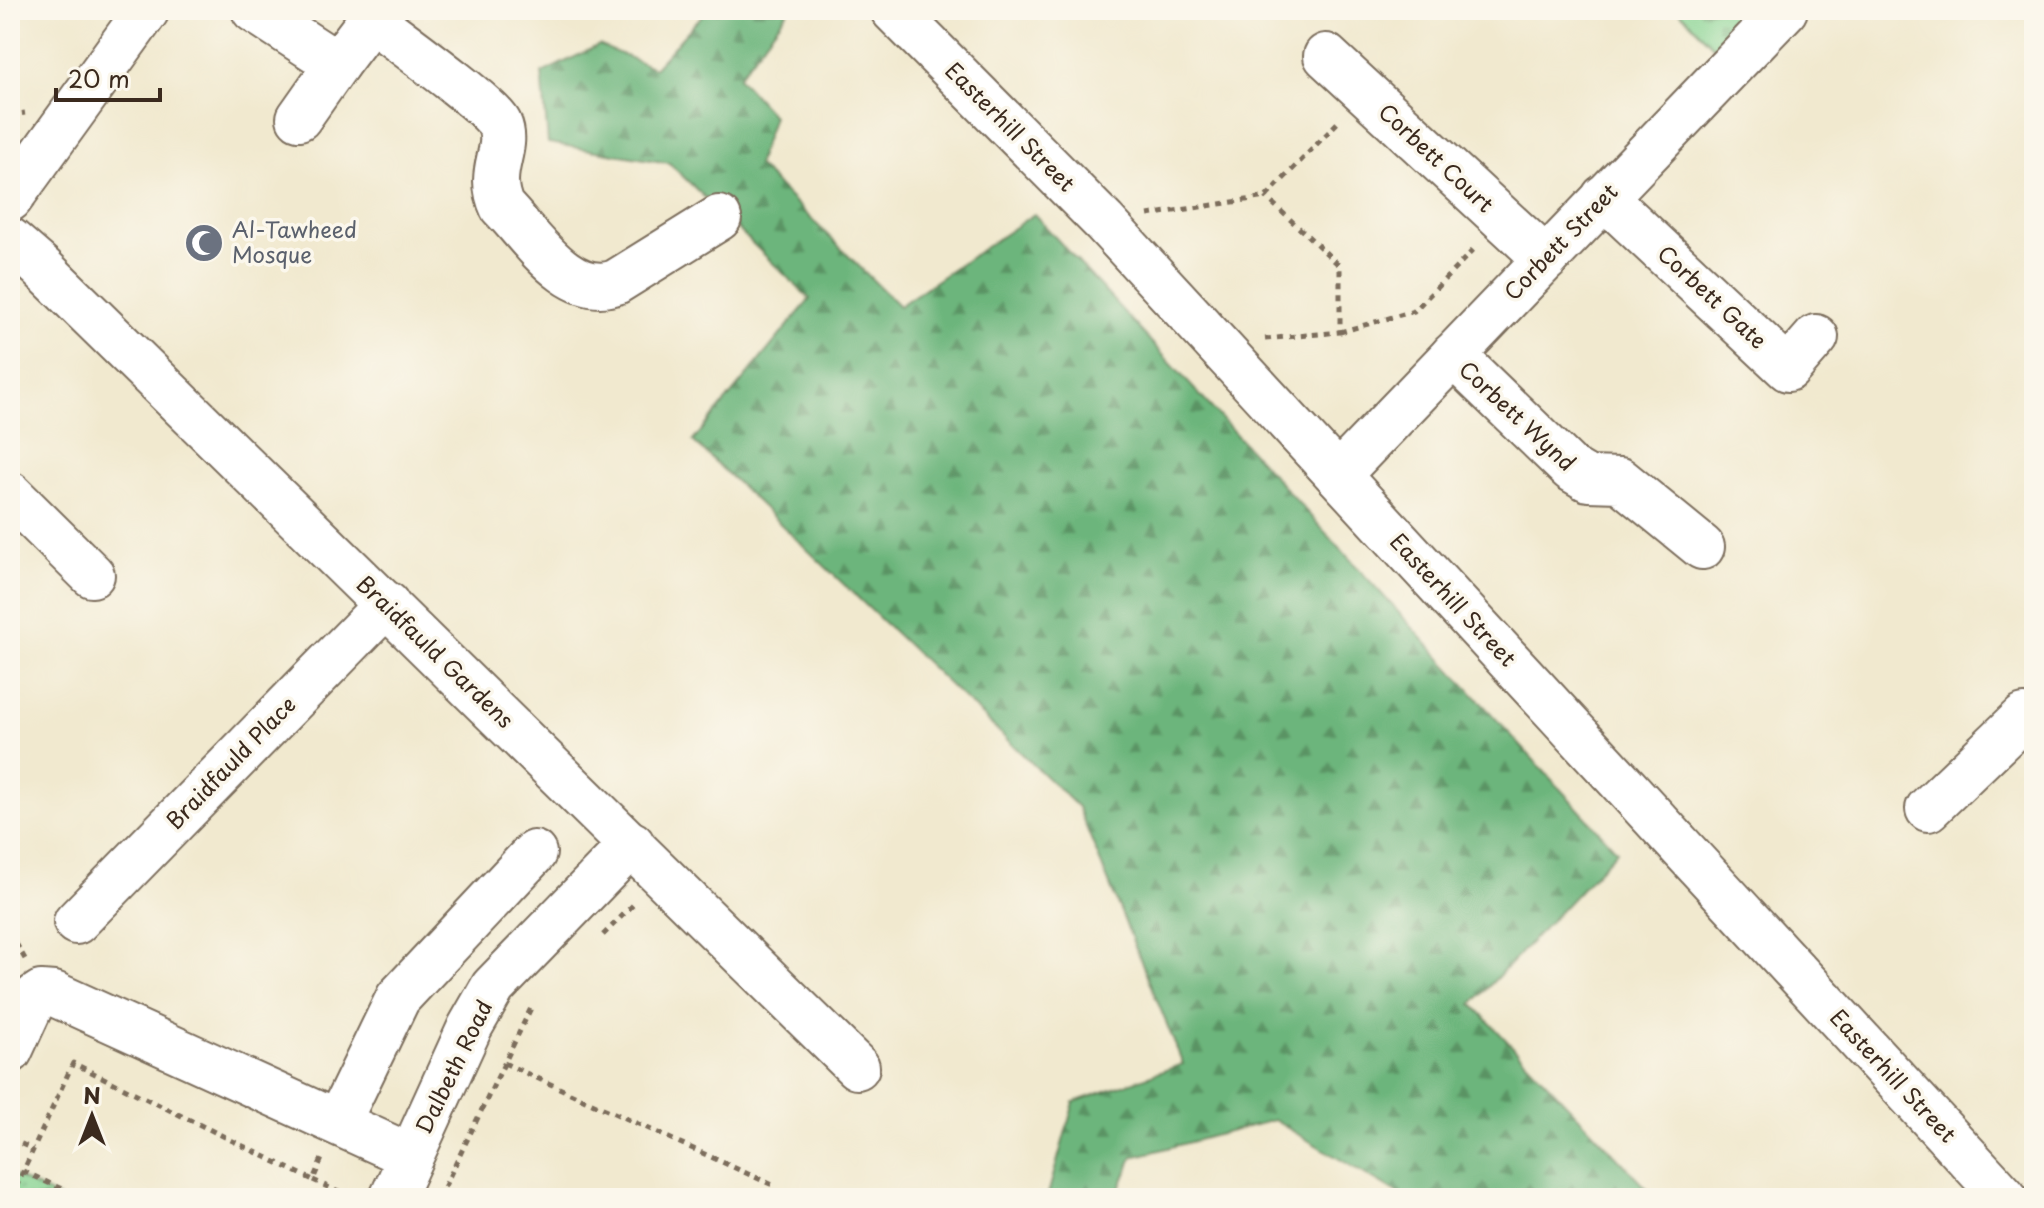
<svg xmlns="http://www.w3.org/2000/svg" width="2044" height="1208" font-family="'Playpen Sans',sans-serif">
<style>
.grass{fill:url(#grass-dots);stroke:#607e58;stroke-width:2}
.forest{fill:url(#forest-firs);stroke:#54704c;stroke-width:2}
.cemetery{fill:url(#cemetery-stones);stroke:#607e58;stroke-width:2}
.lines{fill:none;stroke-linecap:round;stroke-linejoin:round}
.minor-casing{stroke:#7b6d5c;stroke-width:48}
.path{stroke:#7b6d5c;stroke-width:5;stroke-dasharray:6 6;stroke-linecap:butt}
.minor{stroke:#fff;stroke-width:44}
.labels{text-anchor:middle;stroke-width:7;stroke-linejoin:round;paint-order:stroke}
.street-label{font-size:22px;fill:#3b2a1e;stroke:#fbf7ec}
.worship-label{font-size:22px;fill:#5b616d;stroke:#fbf7ec;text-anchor:start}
</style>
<defs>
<pattern id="grass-dots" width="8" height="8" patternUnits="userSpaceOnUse" patternTransform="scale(2)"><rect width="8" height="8" fill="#85d391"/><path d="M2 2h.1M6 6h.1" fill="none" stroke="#74b57d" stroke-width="1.8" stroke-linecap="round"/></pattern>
<pattern id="forest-firs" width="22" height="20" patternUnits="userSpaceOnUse" patternTransform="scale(2)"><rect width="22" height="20" fill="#6cb57b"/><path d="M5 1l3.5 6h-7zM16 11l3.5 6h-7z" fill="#5a9364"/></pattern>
<pattern id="cemetery-stones" width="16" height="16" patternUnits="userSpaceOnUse" patternTransform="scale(2)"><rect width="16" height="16" fill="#85d391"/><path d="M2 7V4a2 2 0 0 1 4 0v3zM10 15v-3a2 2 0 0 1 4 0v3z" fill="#74b57d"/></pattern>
</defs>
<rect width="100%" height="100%" fill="#fbf7ec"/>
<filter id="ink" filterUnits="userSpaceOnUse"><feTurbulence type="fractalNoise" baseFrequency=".0125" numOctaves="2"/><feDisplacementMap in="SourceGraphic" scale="16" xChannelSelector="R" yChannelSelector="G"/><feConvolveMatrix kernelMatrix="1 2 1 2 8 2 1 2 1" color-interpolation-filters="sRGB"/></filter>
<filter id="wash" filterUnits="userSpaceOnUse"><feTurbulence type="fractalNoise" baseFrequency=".006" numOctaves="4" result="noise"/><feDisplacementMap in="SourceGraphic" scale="32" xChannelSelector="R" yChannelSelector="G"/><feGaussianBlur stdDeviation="1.8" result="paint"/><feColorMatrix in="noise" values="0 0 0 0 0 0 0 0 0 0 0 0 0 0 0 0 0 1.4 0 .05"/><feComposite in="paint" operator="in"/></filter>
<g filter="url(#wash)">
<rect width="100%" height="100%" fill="#f1e9cf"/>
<polygon class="grass" points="10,1174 59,1198 10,1198"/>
<polygon class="forest" points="707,10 789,10 738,77 773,116 757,165 899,306 1034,214 1617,851 1472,1004 1656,1198 1405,1198 1274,1120 1133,1157 1116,1198 1047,1198 1074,1102 1183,1064 1078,807 693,441 810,299 669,163 548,143 542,73 599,45 654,68"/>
<polygon class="cemetery" points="1678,10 1753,10 1716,49"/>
</g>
<g filter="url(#ink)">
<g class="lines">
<defs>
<g id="minor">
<path d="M254 10 337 64 371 19C392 35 493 108 499 123 511 150 485 170 502 207 531 236 569 299 616 282L719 218"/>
<polyline points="893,10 1104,222 2005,1198"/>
<polyline points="1326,56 1546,259"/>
<polyline points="299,118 337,64"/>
<polyline points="1604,197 1788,369 1816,337"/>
<polyline points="10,199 147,10"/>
<polyline points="10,240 41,267 857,1067"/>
<polyline points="1453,355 1571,469 1588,479 1620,480 1702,547"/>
<polyline points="1338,475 1785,10"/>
<polyline points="10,494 92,575"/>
<polyline points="1928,809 2024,717"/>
<polyline points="76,922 387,604"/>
<polyline points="10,1051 35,997 41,993 54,994 410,1156"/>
<polyline points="338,1122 398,998 534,853"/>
<polyline points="392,1198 470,1027 493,987 632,844"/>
</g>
</defs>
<use href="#minor" class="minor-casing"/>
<g class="path">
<polyline points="10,115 25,113"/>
<polyline points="1148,215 1266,197 1340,120"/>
<polyline points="1340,332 1414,311 1477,246"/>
<polyline points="1265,339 1340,332 1340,266 1266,197"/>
<polyline points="10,933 25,959"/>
<polyline points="603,935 635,903"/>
<polyline points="504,1063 777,1187"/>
<polyline points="10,1139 33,1149"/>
<polyline points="23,1171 81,1198"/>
<polyline points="313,1180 349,1197"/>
<polyline points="11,1198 73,1063 313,1180 323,1156"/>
<polyline points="348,1198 353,1188"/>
<polyline points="439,1198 531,1008"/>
</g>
<use href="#minor" class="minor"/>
</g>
</g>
<defs>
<symbol id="mosque-disc" viewBox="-11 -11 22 22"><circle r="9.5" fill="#6b7280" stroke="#fbf7ec"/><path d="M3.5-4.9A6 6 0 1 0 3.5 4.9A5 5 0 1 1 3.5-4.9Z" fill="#fff"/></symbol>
</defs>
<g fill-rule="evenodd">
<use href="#mosque-disc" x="182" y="221" width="44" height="44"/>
</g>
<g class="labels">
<g class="street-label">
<text transform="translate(1010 127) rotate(45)" y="8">Easterhill Street</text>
<text transform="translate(1436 158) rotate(43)" y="8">Corbett Court</text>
<text transform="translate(1561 242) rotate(-46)" y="8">Corbett Street</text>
<text transform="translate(1712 297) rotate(43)" y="8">Corbett Gate</text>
<text transform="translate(1517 416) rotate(43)" y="8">Corbett Wynd</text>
<text transform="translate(1453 600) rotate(47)" y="8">Easterhill Street</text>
<text transform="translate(435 652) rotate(44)" y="8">Braidfauld Gardens</text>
<text transform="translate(231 763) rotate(-46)" y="8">Braidfauld Place</text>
<text transform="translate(454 1067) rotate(-64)" y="8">Dalbeth Road</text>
<text transform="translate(1893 1076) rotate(47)" y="8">Easterhill Street</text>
</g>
<g class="worship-label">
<text x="232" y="238">Al-Tawheed<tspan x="232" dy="25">Mosque</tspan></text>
</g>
</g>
<rect width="2044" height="1208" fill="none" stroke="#fbf7ec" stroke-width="40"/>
<g transform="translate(92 1116)" stroke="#fbf7ec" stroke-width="6" paint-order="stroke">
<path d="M0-6L14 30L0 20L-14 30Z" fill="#3b2a1e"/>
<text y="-12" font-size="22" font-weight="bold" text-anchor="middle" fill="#3b2a1e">N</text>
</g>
<path d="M56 88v12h104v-12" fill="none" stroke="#3b2a1e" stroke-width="4"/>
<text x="68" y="88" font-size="24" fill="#3b2a1e" stroke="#fbf7ec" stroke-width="6" paint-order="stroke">20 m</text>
</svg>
